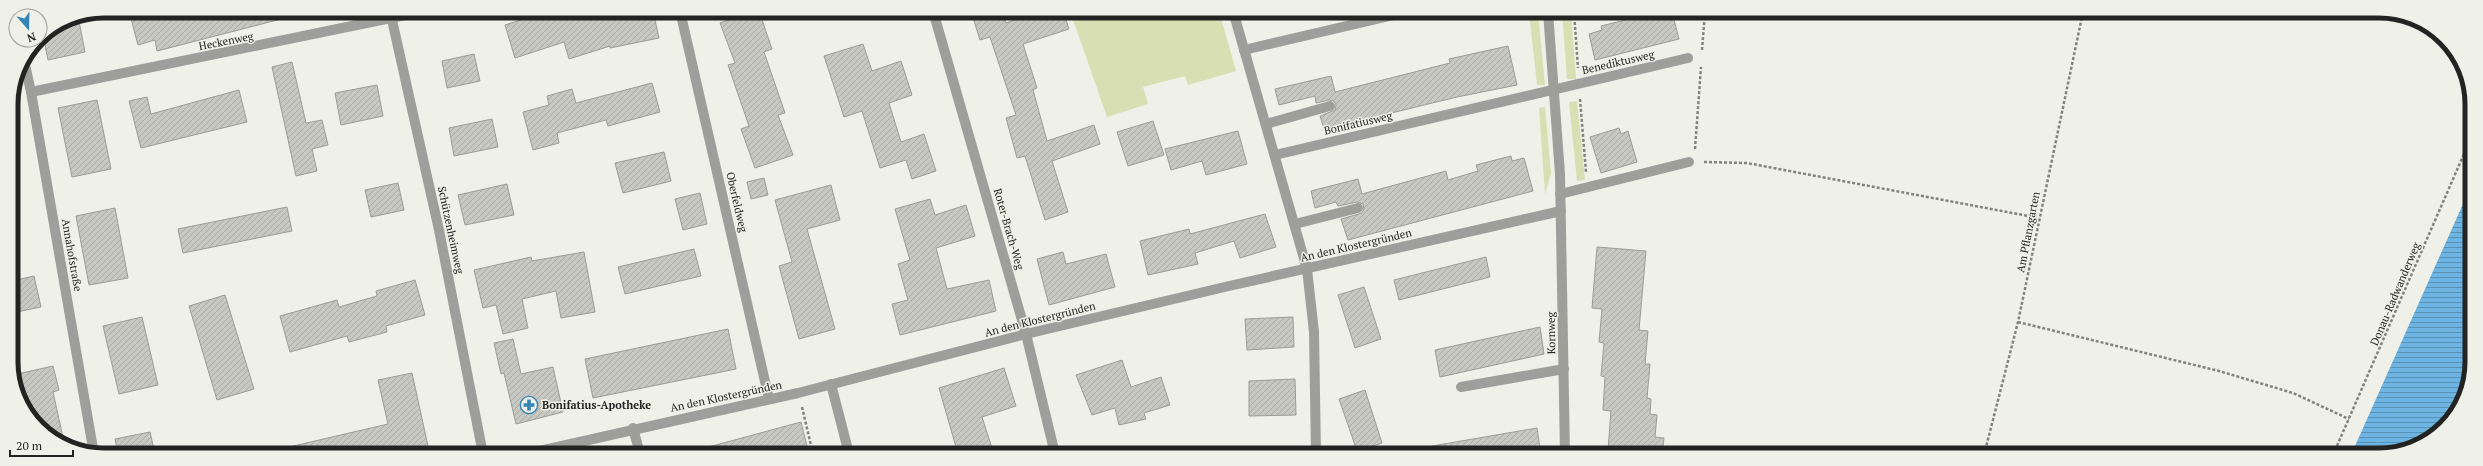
<svg xmlns="http://www.w3.org/2000/svg" width="2483" height="466" font-family="'PT Serif',serif">
<style>
.green{fill:#d8dfb3}
.water{fill:url(#water-rules)}
.building{fill:url(#building-hatch);stroke:#9b9c95}
.lines{fill:none;stroke-linecap:round;stroke-linejoin:round}
.path{stroke:#82837d;stroke-width:2.5;stroke-dasharray:3 2;stroke-linecap:butt}
.service{stroke:#9e9e9b;stroke-width:10}
.minor{stroke:#9e9e9b;stroke-width:10}
.tertiary{stroke:#9e9e9b;stroke-width:10}
.labels{text-anchor:middle;stroke-width:3;stroke-linejoin:round;paint-order:stroke}
.street-label{font-size:11px;fill:#232421;stroke:#eff0e8}
.poi-label{font-size:11px;font-weight:bold;fill:#232421;stroke:#eff0e8;text-anchor:start}
.rim{fill:none;stroke:#232421;stroke-width:5}
</style>
<defs>
<pattern id="water-rules" width="6" height="5" patternUnits="userSpaceOnUse"><rect width="6" height="5" fill="#6db4e2"/><path d="M0 2.5h6" fill="none" stroke="#5992b7"/></pattern>
<pattern id="building-hatch" width="6" height="6" patternUnits="userSpaceOnUse"><rect width="6" height="6" fill="#c7c8c1"/><path d="M-1 1l2-2M0 6l6-6M5 7l2-2" fill="none" stroke="#abaca6"/></pattern>
</defs>
<rect width="100%" height="100%" fill="#eff0e8"/>
<g class="green">
<polygon points="1070,11 1219,11 1236,71 1188,85 1185,76 1143,87 1148,104 1107,117"/>
<polygon points="1529,12 1538,12 1545,85 1537,85"/>
<polygon points="1562,12 1571,12 1576,79 1567,79"/>
<polygon points="1577,101 1585,180 1577,181 1569,102"/>
<polygon points="1545,107 1551,174 1545,194 1539,108"/>
</g>
<path class="water" d="M2471 186V374C2468 384 2467 395 2462 404 2437 449 2398 455 2351 455Z"/>
<g class="building">
<polygon points="129,11 147,11 149,18 176,11 288,11 289,17 157,51 155,40 138,45"/>
<polygon points="549,11 653,11 659,38 610,48 610,46 569,59 564,42 515,58 505,25"/>
<polygon points="754,11 759,11 772,49 764,52 785,113 778,115 793,155 755,168 741,129 749,126 728,65 735,63 720,23"/>
<polygon points="971,11 1002,11 1006,23 1040,11 1063,11 1069,29 1023,44 1037,88 1033,90 1047,141 1094,125 1100,144 1052,161 1068,212 1045,220 1025,156 1017,158 1006,118 1016,115 990,37 980,40"/>
<polygon points="1657,12 1658,16 1672,12 1679,39 1595,60 1589,34 1602,30 1601,26"/>
<polygon points="78,16 85,52 48,60 43,35 69,18"/>
<polygon points="863,44 872,71 901,61 912,95 889,103 901,142 924,134 936,171 912,179 906,160 880,168 862,111 844,117 824,56"/>
<polygon points="1508,46 1517,85 1457,97 1342,125 1343,129 1326,135 1320,116 1335,110 1336,105 1334,101 1329,100 1316,103 1315,96 1279,105 1275,89 1331,76 1335,92 1450,63 1449,59"/>
<polygon points="474,54 480,81 447,88 442,61"/>
<polygon points="292,62 306,123 322,120 328,145 312,149 317,171 296,176 272,67"/>
<polygon points="652,83 660,112 608,126 606,120 557,133 559,143 533,150 523,112 549,105 547,96 572,89 576,103"/>
<polygon points="377,85 383,116 341,125 335,93"/>
<polygon points="239,90 247,122 141,148 129,101 147,97 151,114"/>
<polygon points="97,100 111,169 72,177 58,108"/>
<polygon points="492,119 498,147 454,156 449,128"/>
<polygon points="1153,121 1164,155 1128,166 1117,132"/>
<polygon points="1619,128 1621,134 1628,131 1637,162 1601,173 1590,137"/>
<polygon points="1238,131 1247,164 1206,175 1202,161 1171,170 1165,149"/>
<polygon points="664,152 671,181 623,193 615,163"/>
<polygon points="1511,156 1512,161 1524,158 1533,191 1348,240 1341,219 1362,213 1364,209 1363,204 1357,202 1338,206 1336,202 1315,208 1311,191 1358,179 1362,194 1446,171 1448,180 1478,171 1476,165"/>
<polygon points="764,178 768,195 751,199 747,182"/>
<polygon points="398,183 404,210 371,217 365,190"/>
<polygon points="507,184 514,215 465,225 458,195"/>
<polygon points="831,185 840,220 807,229 835,329 799,339 779,266 792,262 775,200"/>
<polygon points="700,193 707,224 683,230 675,199"/>
<polygon points="930,199 935,215 966,205 975,236 936,248 947,289 989,280 996,311 900,335 892,304 908,300 898,264 910,260 895,209"/>
<polygon points="287,207 292,231 183,253 178,229"/>
<polygon points="115,208 128,278 89,285 76,216"/>
<polygon points="1265,214 1276,247 1240,258 1234,241 1195,253 1198,264 1148,275 1140,241 1189,229 1190,234"/>
<polygon points="1597,247 1646,251 1639,330 1648,331 1645,364 1650,364 1647,398 1651,399 1650,414 1657,415 1655,437 1664,438 1662,454 1608,450 1611,411 1603,410 1605,377 1601,376 1604,343 1599,342 1602,309 1592,308"/>
<polygon points="694,249 701,276 625,294 618,267"/>
<polygon points="584,252 595,312 561,318 556,291 522,299 528,328 503,334 496,305 483,308 474,270 531,257 532,261"/>
<polygon points="1063,252 1066,264 1106,254 1115,287 1049,305 1037,259"/>
<polygon points="1486,257 1490,277 1399,300 1394,280"/>
<polygon points="34,276 41,307 12,313 12,281"/>
<polygon points="415,280 425,315 386,326 387,332 349,342 347,336 290,352 280,316 337,300 339,307 377,296 376,291"/>
<polygon points="1364,287 1381,339 1355,348 1338,295"/>
<polygon points="225,295 254,389 217,400 189,306"/>
<polygon points="142,317 158,385 119,394 103,326"/>
<polygon points="1293,317 1294,347 1247,350 1245,319"/>
<polygon points="1540,327 1544,354 1440,377 1435,350"/>
<polygon points="728,329 736,369 593,398 585,359"/>
<polygon points="513,339 521,374 553,367 563,412 516,424 504,373 501,374 494,343"/>
<polygon points="1122,360 1131,387 1161,377 1170,405 1144,413 1146,419 1119,425 1115,408 1092,415 1076,375"/>
<polygon points="53,366 59,390 53,392 64,442 43,432 13,380 13,375"/>
<polygon points="1004,368 1016,406 982,417 994,454 958,454 939,388"/>
<polygon points="412,373 428,446 389,454 290,454 289,447 388,424 378,380"/>
<polygon points="1295,379 1296,415 1249,416 1249,381"/>
<polygon points="1365,390 1382,443 1357,451 1339,399"/>
<polygon points="801,422 809,454 701,454 701,449"/>
<polygon points="1537,428 1541,455 1433,455 1432,446"/>
<polygon points="150,432 155,454 118,454 115,439"/>
</g>
<g class="lines">
<g class="path">
<polyline points="1574,12 1578,68"/>
<polyline points="1702,50 1705,12"/>
<polyline points="1580,99 1586,172"/>
<polyline points="1695,149 1701,67"/>
<polyline points="1704,162 1747,163 2039,218"/>
<polyline points="2018,322 2219,371 2293,393 2349,419"/>
<polyline points="802,407 813,454"/>
<polyline points="1984,455 2018,322 2083,12"/>
<polyline points="2333,455 2470,140"/>
</g>
<g class="service">
<polyline points="1234,16 1255,11"/>
<polyline points="1266,124 1330,106"/>
<polyline points="1295,224 1358,208"/>
<polyline points="831,384 848,450"/>
<polyline points="1461,387 1564,369"/>
</g>
<g class="minor">
<polyline points="390,11 439,230 483,454"/>
<polyline points="680,11 769,399"/>
<polyline points="1233,11 1307,269 1314,332 1316,455"/>
<polyline points="1548,12 1560,174 1565,455"/>
<polyline points="1244,50 1411,11"/>
<polyline points="24,60 31,92 94,454"/>
<polyline points="31,92 425,11"/>
<polyline points="1275,155 1688,58"/>
<polyline points="1560,194 1689,162"/>
<polyline points="633,428 640,454"/>
<polyline points="526,454 798,393 1026,334 1229,286 1561,211"/>
</g>
<polyline class="tertiary" points="933,11 1026,334 1055,454"/>
</g>
<defs>
<symbol id="pharmacy-ring" viewBox="-11 -11 22 22"><circle r="9.5" fill="#eff0e8" stroke="#3184b4" stroke-width="1.5"/><path d="M-2-6h4v4h4v4h-4v4h-4v-4h-4v-4h4Z" fill="#3184b4"/></symbol>
</defs>
<g fill-rule="evenodd">
<use href="#pharmacy-ring" x="519" y="395" width="20" height="20"/>
</g>
<g class="labels">
<g class="street-label">
<text transform="translate(226 41) rotate(-11)" y="4">Heckenweg</text>
<text transform="translate(1618 62) rotate(-13)" y="4">Benediktusweg</text>
<text transform="translate(1358 123) rotate(-13)" y="4">Bonifatiusweg</text>
<text transform="translate(737 202) rotate(77)" y="4">Oberfeldweg</text>
<text transform="translate(1009 229) rotate(74)" y="4">Roter-Brach-Weg</text>
<text transform="translate(451 230) rotate(78)" y="4">Schützenheimweg</text>
<text transform="translate(2028 232) rotate(-79)" y="4">Am Pflanzgarten</text>
<text transform="translate(1356 245) rotate(-13)" y="4">An den Klostergründen</text>
<text transform="translate(72 255) rotate(80)" y="4">Annahofstraße</text>
<text transform="translate(2395 294) rotate(-67)" y="4">Donau-Radwanderweg</text>
<text transform="translate(1040 319) rotate(-14)" y="4">An den Klostergründen</text>
<text transform="translate(1551 333) rotate(-91)" y="4">Kornweg</text>
<text transform="translate(726 396) rotate(-12)" y="4">An den Klostergründen</text>
</g>
<g class="poi-label">
<text x="542" y="409">Bonifatius-Apotheke</text>
</g>
</g>
<path d="M0 0H2483V466H0ZM104 18H2379A86 86 0 0 1 2465 104V362A86 86 0 0 1 2379 448H104A86 86 0 0 1 18 362V104A86 86 0 0 1 104 18Z" fill="#eff0e8" fill-rule="evenodd"/>
<path class="rim" d="M104 18H2379A86 86 0 0 1 2465 104V362A86 86 0 0 1 2379 448H104A86 86 0 0 1 18 362V104A86 86 0 0 1 104 18Z"/>
<g transform="translate(28 28) rotate(160)"><circle r="19" fill="#eff0e8" stroke="#9d9e98"/>
<path d="M0-3L7 15L0 10L-7 15Z" fill="#3184b4"/>
<text y="-6" font-size="11" font-weight="bold" text-anchor="middle" fill="#232421">N</text>
</g>
<path d="M10 450v6h63v-6" fill="none" stroke="#232421" stroke-width="2"/>
<text x="16" y="450" font-size="12" fill="#232421" stroke="#eff0e8" stroke-width="3" paint-order="stroke">20 m</text>
</svg>
